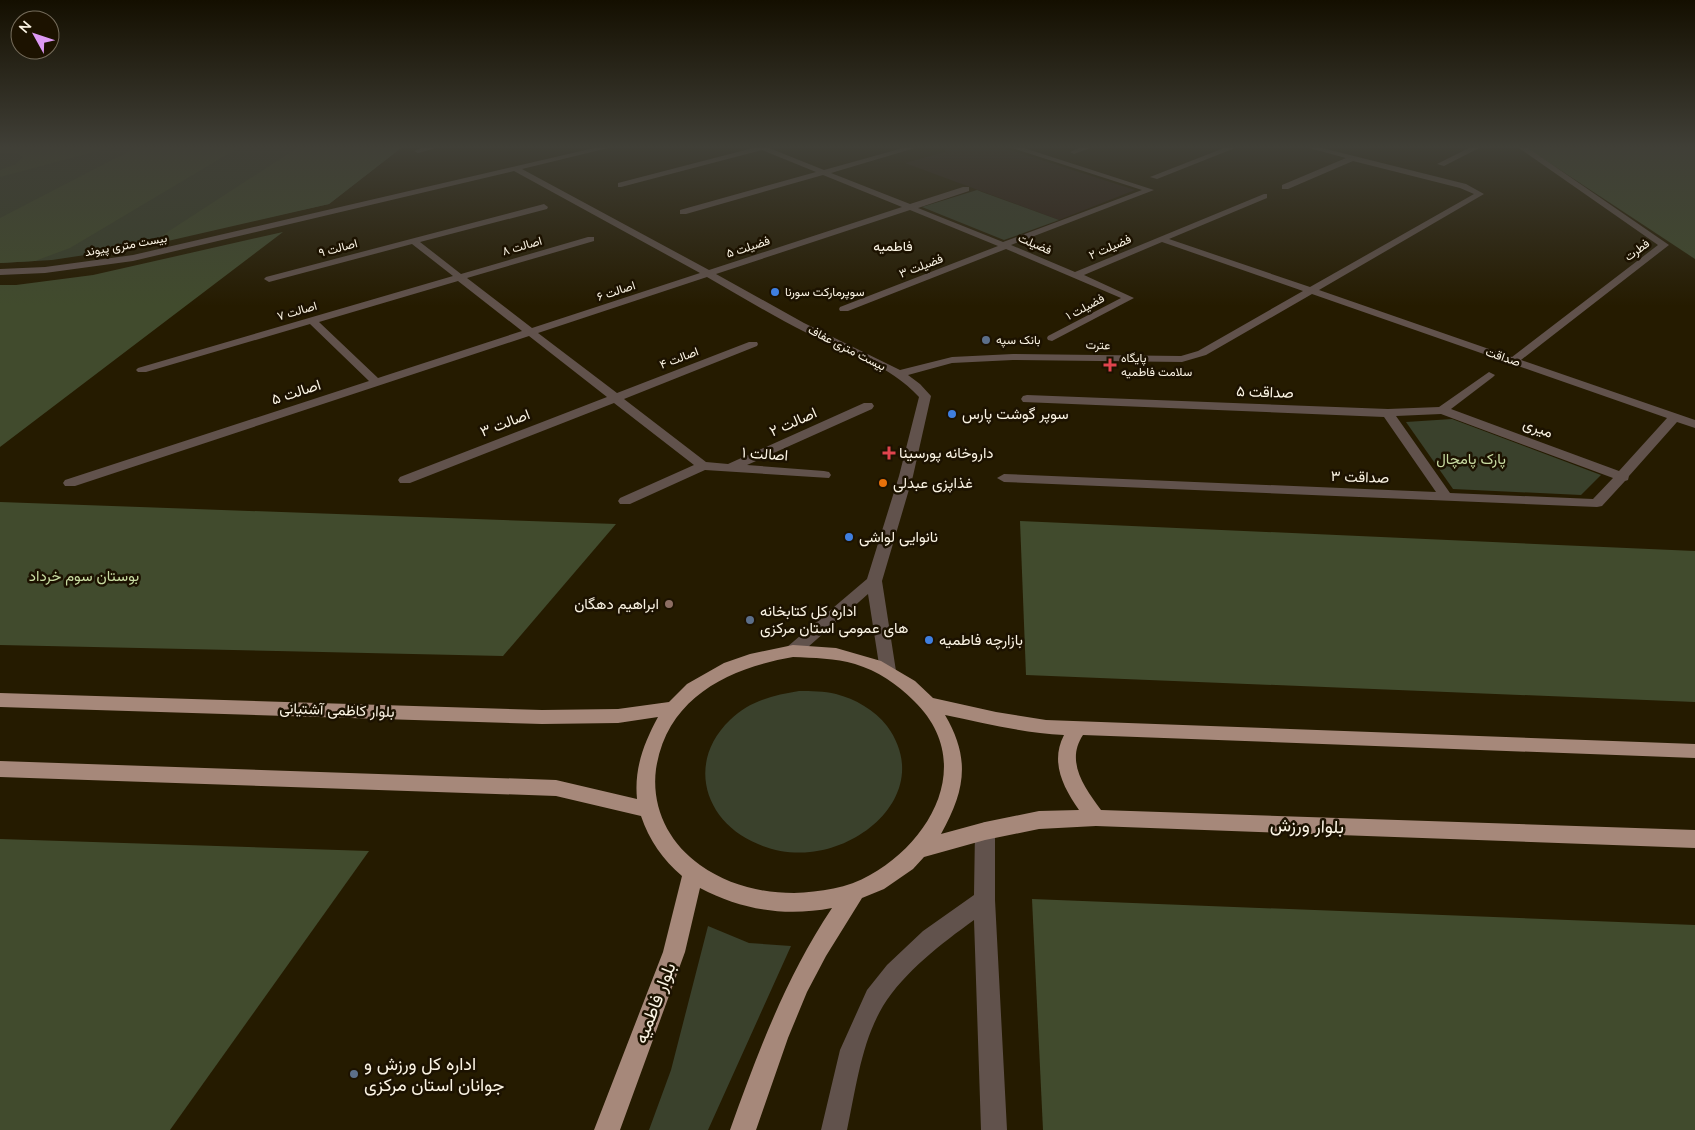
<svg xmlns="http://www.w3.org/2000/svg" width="1695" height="1130" font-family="Mulish,Vazirmatn,sans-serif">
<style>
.education{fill:#2f2015}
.green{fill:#3a412c}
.forest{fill:#414b2d}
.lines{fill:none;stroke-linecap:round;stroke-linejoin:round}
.minor{fill:#61524c;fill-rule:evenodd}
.major{fill:#a6887a;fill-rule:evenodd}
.shop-dot{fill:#3f7fe0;stroke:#1c1200;stroke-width:2}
.service-dot{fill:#5c6f8a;stroke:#1c1200;stroke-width:2}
.health-dot{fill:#e0444e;stroke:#1c1200;stroke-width:2}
.food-dot{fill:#e8710a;stroke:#1c1200;stroke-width:2}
.education-dot{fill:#8d6e63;stroke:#1c1200;stroke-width:2}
.labels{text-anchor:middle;stroke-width:5;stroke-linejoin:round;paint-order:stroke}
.far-street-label{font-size:12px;fill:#fbf4e4;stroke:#1c1200}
.far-poi-label{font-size:12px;fill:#fbf4e4;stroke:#1c1200;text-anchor:start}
.far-neighbourhood-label{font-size:14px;fill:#fbf4e4;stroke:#1c1200}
.street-label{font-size:15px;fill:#fbf4e4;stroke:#1c1200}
.poi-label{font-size:15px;fill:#fbf4e4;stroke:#1c1200;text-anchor:start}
.park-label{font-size:15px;fill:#c9dca2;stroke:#1c1200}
.near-street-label{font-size:18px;fill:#fbf4e4;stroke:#1c1200}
.near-poi-label{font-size:18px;fill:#fbf4e4;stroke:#1c1200;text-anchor:start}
</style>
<rect width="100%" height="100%" fill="#251b00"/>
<polygon class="education" points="945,148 1004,148 1135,190 1059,220 905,163 945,152"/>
<g class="green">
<polygon points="0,148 401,148 329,204 125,249 52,260 0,263"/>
<polygon points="977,190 982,192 1059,220 1004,240 922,207"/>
<polygon points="1452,419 1601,475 1581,495 1453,489 1406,422"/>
<path d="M799 691C811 691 824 691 836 694 855 699 875 710 887 726 931 786 871 846 810 852 793 854 774 851 758 844 704 822 686 762 730 720 749 701 774 695 799 691Z"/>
<polygon points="708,926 749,943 791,946 708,1130 649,1130 671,1070"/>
</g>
<g class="forest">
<polygon points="0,148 109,148 0,177 0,170 16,164 23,157 16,153 0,153"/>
<polygon points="135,148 238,148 70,248 35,261 0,263 0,218"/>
<polygon points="297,148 401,148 329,204 146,246"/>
<polygon points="1527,148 1695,148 1695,259"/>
<polygon points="283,232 0,447 0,285 16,285 93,275"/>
<polygon points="0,502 616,524 503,656 0,645"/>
<polygon points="1020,521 1695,551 1695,702 1026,675"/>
<polygon points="0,839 369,851 170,1130 0,1130"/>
<polygon points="1032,899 1695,925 1695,1130 1043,1130"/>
</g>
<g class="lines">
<g class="minor">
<polygon points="422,148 436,148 418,153 414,151"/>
<path d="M594 148H608L522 169 709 270 902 207 823 175 686 214H680V210L816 172 762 150 621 187H618V183L753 148H769L824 170 903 148H915L831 173 910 204 963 187H969V191L918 208 1003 242 1142 190 1012 148H1024L1154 190 1011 245 1075 272 1264 194H1267V198L1169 239 1310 287 1474 194 1460 188 1353 161 1288 189H1282V185L1346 158 1309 148H1322L1466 184 1484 194 1319 290 1512 357 1658 245 1519 148H1528L1669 245 1521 360 1695 420V428L1677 422 1629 476 1628 480 1625 481 1602 506 1597 507 1004 482 997 478 1004 474 1436 492 1384 417 1023 402 1021 399 1023 396 1027 395 1388 409 1439 407 1489 372 1495 375 1493 377 1451 409 1619 471 1667 418 1312 294 1206 355 1182 362 1013 360 952 363 908 375 920 384 931 396 913 476 882 581 896 671 894 675 888 677 882 675 880 671 868 594 799 655 793 657 787 655 785 651 787 647 867 579 899 476 919 397C890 365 844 351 807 333 773 316 740 296 707 277L538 333 617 393 749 342H757L758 344 757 346 624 399 706 462 728 464 864 403H872L874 406 872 409 747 465 824 471 829 472 831 475 829 478 705 470 630 504H620L618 501 620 498 694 465 614 403 410 483H400L398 480 400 477 607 397 529 336 75 486H65L63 483 65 480 369 381 310 324 146 372H138L136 370 138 368 453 276 412 244 269 282 264 279 266 277 544 204 548 207 547 209 420 242 461 274 588 237H594V241L467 278 532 328 700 273 514 171 133 261 45 273 0 275V269L45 267 133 255ZM910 210 998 246 840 307 839 309 840 311H848L1006 249 1121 298 1048 336 1047 338 1048 340 1052 341 1134 298 1084 275 1162 242 1303 291 1198 351 1181 356 1013 354 952 357 900 370 804 323 716 274ZM458 281 522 331 378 378 319 322ZM1441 414 1613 478 1593 499 1450 493 1396 416Z"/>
<polygon points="1079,148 1090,148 1074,154 1070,152"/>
<polygon points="1224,148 1235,148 1157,179 1150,177"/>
<polygon points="1469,148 1479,148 1444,166 1437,164"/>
<path d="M985 822 992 825 995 831V900L1007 1130H981L974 920C941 944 905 971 883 1006 861 1043 856 1089 847 1130H821L840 1050 867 990 887 965 923 931 974 895 975 831 978 825Z"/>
</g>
<path class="major" d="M793 645 836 648 881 661 915 681 933 698 996 712 1046 720 1695 744V758L1083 735C1065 762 1085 788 1101 810L1695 830V848L1096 826 1039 829 985 840 924 857 913 869 884 889 862 898 826 956 807 992 788 1038 756 1130H730C758 1052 786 977 832 908 785 917 742 910 700 888L685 952 620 1130H594L663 952 682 876C663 860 649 840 641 816L556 796 0 777V761L556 780 637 799C634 768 644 743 658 717L618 723 542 724 0 707V693L542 710 618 709 669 702 687 684 724 663 750 654ZM793 657C814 658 835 658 855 664 878 671 897 684 914 701 975 760 934 839 870 875 848 888 820 892 794 893 761 893 728 885 700 865 669 843 651 808 656 769 667 697 729 668 793 657ZM945 715C984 723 1024 733 1064 735 1050 762 1063 787 1079 810L1039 811 985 822 941 834C965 791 971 759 945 715Z"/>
</g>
<linearGradient id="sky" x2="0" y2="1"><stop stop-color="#140f00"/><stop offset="0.48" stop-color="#403f37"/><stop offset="1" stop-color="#403f37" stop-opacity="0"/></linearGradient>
<rect width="1695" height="306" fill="url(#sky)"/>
<g class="shop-dot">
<circle cx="775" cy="292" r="5"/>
<circle cx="952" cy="414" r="5"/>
<circle cx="849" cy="537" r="5"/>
<circle cx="929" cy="640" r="5"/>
</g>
<g class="service-dot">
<circle cx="986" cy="340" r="5"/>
<circle cx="750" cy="620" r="5"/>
<circle cx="354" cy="1074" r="5"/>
</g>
<g class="health-dot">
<path d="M1107.5 357.5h5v5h5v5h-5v5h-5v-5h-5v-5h5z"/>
<path d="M886.5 445.5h5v5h5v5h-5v5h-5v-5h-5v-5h5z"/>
</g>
<circle class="food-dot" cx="883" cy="483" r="5"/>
<circle class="education-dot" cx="669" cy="604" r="5"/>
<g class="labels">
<g class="far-street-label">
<text transform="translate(1035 244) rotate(23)" y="4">فضیلت</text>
<text transform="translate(126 245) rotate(-10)" y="4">بیست متری پیوند</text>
<text transform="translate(522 246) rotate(-16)" y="4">اصالت ۸</text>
<text transform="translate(748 247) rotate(-18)" y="4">فضیلت ۵</text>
<text transform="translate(1110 247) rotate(-23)" y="4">فضیلت ۲</text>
<text transform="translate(338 248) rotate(-15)" y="4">اصالت ۹</text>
<text transform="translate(1637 250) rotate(-37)" y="4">فطرت</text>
<text transform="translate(921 266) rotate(-21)" y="4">فضیلت ۳</text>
<text transform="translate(616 291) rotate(-18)" y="4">اصالت ۶</text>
<text transform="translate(1085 307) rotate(-28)" y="4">فضیلت ۱</text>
<text transform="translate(297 311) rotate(-16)" y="4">اصالت ۷</text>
<text transform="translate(1098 345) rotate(2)" y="4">عترت</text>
<text transform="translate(847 348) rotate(27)" y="4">بیست متری عفاف</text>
<text transform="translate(1503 357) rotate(19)" y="4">صداقت</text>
<text transform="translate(679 358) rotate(-21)" y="4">اصالت ۴</text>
</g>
<g class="far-poi-label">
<text x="785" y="296">سوپرمارکت سورنا</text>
<text x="996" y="344">بانک سپه</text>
<text x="1121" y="362">پایگاه<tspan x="1121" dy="14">سلامت فاطمیه</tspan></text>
</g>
<g class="far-neighbourhood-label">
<text x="893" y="251">فاطمیه</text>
</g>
<g class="street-label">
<text transform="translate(296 392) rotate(-18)" y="5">اصالت ۵</text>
<text transform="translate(1265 392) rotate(2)" y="5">صداقت ۵</text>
<text transform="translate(793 422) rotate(-24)" y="5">اصالت ۲</text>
<text transform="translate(505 423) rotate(-21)" y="5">اصالت ۳</text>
<text transform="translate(1538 428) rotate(20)" y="5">میری</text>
<text transform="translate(765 454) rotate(4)" y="5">اصالت ۱</text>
<text transform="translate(1360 477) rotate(2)" y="5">صداقت ۳</text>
<text transform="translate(337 710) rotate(2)" y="5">بلوار کاظمی آشتیانی</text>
</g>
<g class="poi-label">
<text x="962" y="419">سوپر گوشت پارس</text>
<text x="899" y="458">داروخانه پورسینا</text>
<text x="893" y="488">غذاپزی عبدلی</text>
<text x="859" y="542">نانوایی لواشی</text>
<text x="659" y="609" text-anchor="end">ابراهیم دهگان</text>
<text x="760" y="616">اداره کل کتابخانه<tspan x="760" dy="17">های عمومی استان مرکزی</tspan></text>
<text x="939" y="645">بازارچه فاطمیه</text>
</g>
<g class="park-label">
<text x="1471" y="464">پارک پامچال</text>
<text x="84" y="581">بوستان سوم خرداد</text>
</g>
<g class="near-street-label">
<text transform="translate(1307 826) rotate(2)" y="6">بلوار ورزش</text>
<text transform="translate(655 1003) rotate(-69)" y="6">بلوار فاطمیه</text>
</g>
<g class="near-poi-label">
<text x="364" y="1070">اداره کل ورزش و<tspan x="364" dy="21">جوانان استان مرکزی</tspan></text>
</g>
</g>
<g transform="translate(35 35) rotate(310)"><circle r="24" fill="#1c1200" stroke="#756c5b"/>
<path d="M0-4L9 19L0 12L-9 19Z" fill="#dd99f4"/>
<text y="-8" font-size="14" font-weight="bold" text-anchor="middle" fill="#fbf4e4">N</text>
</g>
</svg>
